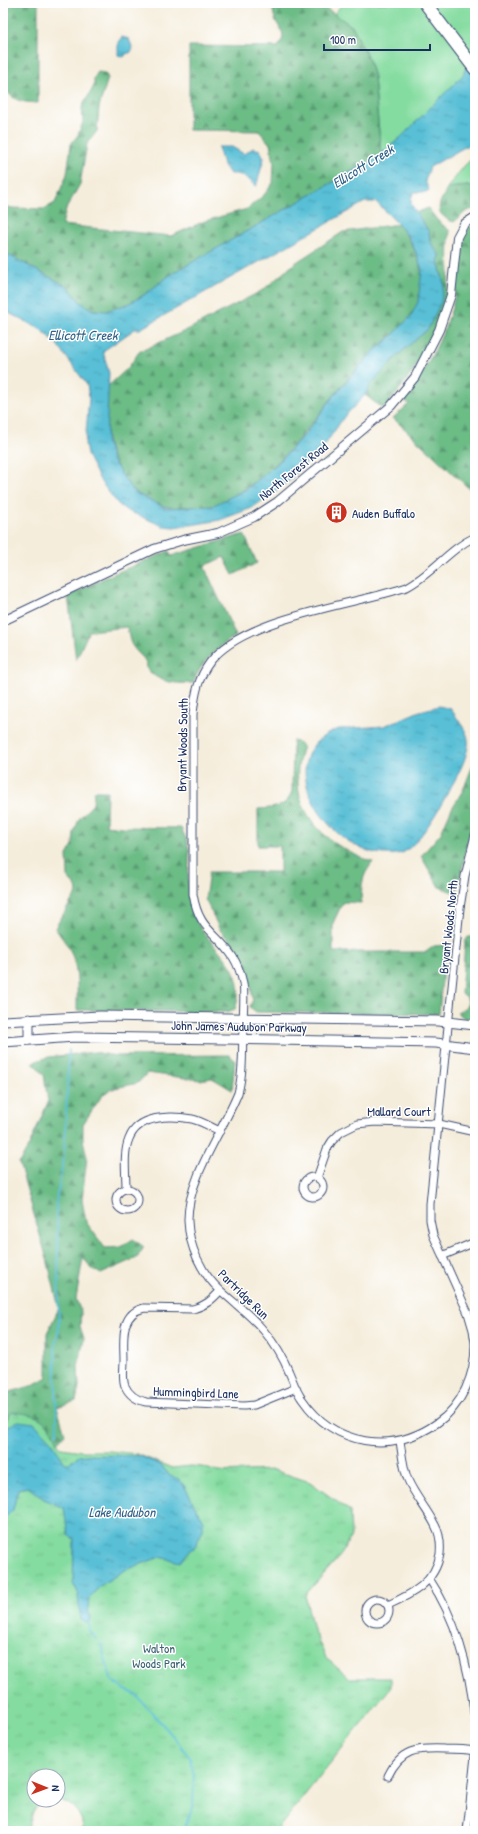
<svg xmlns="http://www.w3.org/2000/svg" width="478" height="1834" font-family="'Patrick Hand',sans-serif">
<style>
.green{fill:#85dca0;stroke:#50867f}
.forest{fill:url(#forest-firs);stroke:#447672}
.park{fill:url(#park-tufts);stroke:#50867f}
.water{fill:url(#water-ripples);stroke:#3a779a;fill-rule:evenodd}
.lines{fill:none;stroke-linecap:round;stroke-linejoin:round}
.stream{stroke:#59bfd6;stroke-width:2}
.minor-casing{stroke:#3c4c71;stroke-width:9}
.tertiary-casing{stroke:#3c4c71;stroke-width:10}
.secondary-casing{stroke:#3c4c71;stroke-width:11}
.motorway-casing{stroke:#3c4c71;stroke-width:14}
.minor{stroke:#fff;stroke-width:7}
.tertiary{stroke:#fff;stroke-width:8}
.secondary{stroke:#fff;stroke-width:9}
.motorway{stroke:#fff;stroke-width:12}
.labels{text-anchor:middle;stroke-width:3;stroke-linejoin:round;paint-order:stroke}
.street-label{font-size:13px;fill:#1b2f5e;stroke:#fff}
.poi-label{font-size:13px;fill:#1b2f5e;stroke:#fff;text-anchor:start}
.park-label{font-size:13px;fill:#3b6372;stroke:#fff}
.water-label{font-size:14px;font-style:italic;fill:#316188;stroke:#fff}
</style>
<defs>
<pattern id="forest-firs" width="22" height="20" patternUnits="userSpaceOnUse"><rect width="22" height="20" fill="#6cbc86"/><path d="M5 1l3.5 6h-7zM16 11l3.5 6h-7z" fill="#589971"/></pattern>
<pattern id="park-tufts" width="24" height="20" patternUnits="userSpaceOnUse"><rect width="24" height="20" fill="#85dca0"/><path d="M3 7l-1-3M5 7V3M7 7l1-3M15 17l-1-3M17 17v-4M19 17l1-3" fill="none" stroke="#72bd8c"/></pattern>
<pattern id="water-ripples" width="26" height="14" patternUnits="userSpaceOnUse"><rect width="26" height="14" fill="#59bfd6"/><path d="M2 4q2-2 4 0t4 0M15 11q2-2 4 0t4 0" fill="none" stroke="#499cb1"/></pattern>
</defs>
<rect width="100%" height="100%" fill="#fff"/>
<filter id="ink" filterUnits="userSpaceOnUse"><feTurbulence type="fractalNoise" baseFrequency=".025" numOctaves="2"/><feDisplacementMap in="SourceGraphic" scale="8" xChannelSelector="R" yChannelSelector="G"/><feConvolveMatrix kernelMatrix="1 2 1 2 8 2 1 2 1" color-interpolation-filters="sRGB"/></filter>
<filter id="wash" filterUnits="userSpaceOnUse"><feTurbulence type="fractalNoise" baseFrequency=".012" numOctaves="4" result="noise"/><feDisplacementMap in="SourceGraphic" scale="16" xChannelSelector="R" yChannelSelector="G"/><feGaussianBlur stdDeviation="0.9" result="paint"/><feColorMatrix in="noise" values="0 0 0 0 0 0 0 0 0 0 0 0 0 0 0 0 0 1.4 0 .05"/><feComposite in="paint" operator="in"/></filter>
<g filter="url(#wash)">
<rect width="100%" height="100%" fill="#f5eddb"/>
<g class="green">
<polygon points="343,3 475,3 475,47 463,75 400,138 381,154 374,78 369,60 334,14"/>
<polygon points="475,156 475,189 468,186 447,188 465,165"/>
</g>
<g class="forest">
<path d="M3 3H38V103C20 102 12 101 3 85Z"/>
<path d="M272 3H319L353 27 369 60 374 78 381 154 366 167 358 168 170 275 144 295 128 304 106 311 94 310 80 302 68 287 3 252V206L13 208 44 209 55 203 67 174 71 144 78 135 83 122 82 107 94 86V78L98 72 105 73 108 78 99 107 97 131 87 144 80 184 66 209 62 225 171 236 205 221 247 209 264 195 273 183 274 163 270 144 259 131 189 130V46L278 47C288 33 280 31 275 19 273 14 273 8 272 3Z"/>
<path d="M469 186 475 189V208L465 212 454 222 448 220 440 213C437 203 444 197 447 188Z"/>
<path d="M428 208 437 220 450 231C447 249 450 268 448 286 443 331 412 377 383 409L365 395 370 385 398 355 428 329 444 284 438 261 440 256 430 242 429 232 416 213Z"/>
<path d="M399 224C416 249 427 270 419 300 413 323 388 337 373 352 366 359 359 367 352 374 314 417 285 468 233 496 226 500 218 505 211 506 204 508 197 507 190 507 169 508 165 508 146 499 134 492 128 485 121 474 101 443 106 422 107 387L128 368 139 352 189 329 263 290 295 263 343 232Z"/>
<path d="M475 224V494L393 418 409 404 403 399C424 376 450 325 455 295 457 275 454 234 475 224Z"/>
<path d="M244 534 257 563 233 575 224 557 204 566 236 636C216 648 202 661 193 683 177 684 160 683 149 671 146 668 147 663 144 659 130 644 131 647 127 627L89 631 76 660 68 596 111 575 169 551 171 556Z"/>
<path d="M293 740 303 746C283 805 321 844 373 862 361 877 362 884 361 903L343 902 333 923V952H426L434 946 445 945 439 1014 256 1012 250 1007 253 999 247 968 235 947 220 930 205 899 209 872H280V846H258V809C273 808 287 808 292 791Z"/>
<polygon points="475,760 475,816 456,893 439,887 421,856 441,833 451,810 463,790"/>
<path d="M94 791H107L106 825 123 827 181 828C183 833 187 839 188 845 190 850 189 857 189 863 188 882 187 901 195 918 209 949 251 967 235 1009L227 1012 77 1010C77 990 79 971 71 952 67 943 60 936 55 928L77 892 76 887 68 877 67 855 73 845 74 832 79 819 93 804Z"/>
<polygon points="468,937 475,937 475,1020 464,1018 457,1012 465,1009 468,1001 466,996 461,994 465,942"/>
<polygon points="95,1052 115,1056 230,1055 235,1061 232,1090 212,1078 200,1080 147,1073 138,1083 115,1088 103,1094 83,1124 83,1140 87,1157 82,1200 86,1222 105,1248 121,1247 133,1239 144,1247 137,1258 101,1274 91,1268 83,1257 76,1299 81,1312 80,1327 84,1338 78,1367 79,1387 76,1401 57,1407 65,1434 57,1443 54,1433 3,1429 3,1394 31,1386 47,1377 47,1333 59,1308 47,1259 19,1163 29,1146 48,1102 44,1075 33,1062 49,1057"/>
</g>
<path class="park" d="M12 1412C30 1414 42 1415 53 1432 57 1438 57 1443 61 1448L83 1451H110L137 1454 172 1468 191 1466 202 1467 218 1472 274 1470 310 1482 350 1511 351 1536 340 1556 305 1595 313 1629 326 1658 349 1678H391V1687L276 1831H83C83 1816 73 1802 58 1800V1776H34V1800H51C30 1805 33 1814 28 1831H3V1424Z"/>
<g class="water">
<polygon points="122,37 129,39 133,49 130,53 127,53 124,57 118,55 118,42"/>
<path d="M475 47V141L430 167 425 181 429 190 426 192H414L411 198V204L429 232 430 242 440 256 438 261 444 284 441 302 428 329 399 354 370 385 365 395 344 417 324 446 288 482 252 508 220 520 191 525 173 527 163 526 126 510 118 504 101 482 87 455 85 444 89 398 87 385 56 343 40 329 3 310V252L68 287 80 302 93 310 106 311 128 304 144 295 170 275 358 168 366 167 400 138 463 75ZM365 202H376L399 225 410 239 417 255 422 270 418 302 411 316 391 337 373 352 333 397 305 434 278 463 247 489 212 506 166 508 137 494 130 487 112 460 106 441 109 373 103 351 135 329H140Z"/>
<path d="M218 147H232L244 154 253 148 260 150 264 158 256 187C248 178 242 173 230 174L223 164Z"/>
<path d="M439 706 451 709C456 717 464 727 467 735 473 751 455 780 447 794 438 811 420 842 404 852 398 855 390 854 383 854 325 850 266 753 339 729L384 726 420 711Z"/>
<polygon points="18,1421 34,1423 51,1441 65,1463 69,1463 79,1456 86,1455 140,1456 161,1465 170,1476 179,1479 185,1487 203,1521 203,1530 194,1548 191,1549 180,1562 160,1557 123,1571 101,1585 89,1598 88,1610 91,1618 89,1624 81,1620 77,1589 73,1583 74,1539 68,1535 64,1508 45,1500 28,1487 18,1489 13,1510 3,1519 3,1429"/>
</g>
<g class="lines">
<g class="stream">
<polyline points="57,1434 55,1347 59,1327 58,1241 56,1202 64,1157 69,1050"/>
<polyline points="89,1624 89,1630 96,1639"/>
<polyline points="101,1644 111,1679 123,1689 135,1694 174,1737 190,1758 194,1776 193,1808 182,1831"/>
</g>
</g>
</g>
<g filter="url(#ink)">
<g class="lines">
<defs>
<g id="minor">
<path d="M475 537C449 549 432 574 407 587 354 605 244 617 210 662 198 678 195 694 193 714V894C199 931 216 931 233 957 238 965 241 974 243 983 245 997 243 1012 243 1026 242 1048 244 1071 238 1093 223 1131 187 1179 188 1221 189 1246 201 1273 220 1290 235 1304 251 1315 264 1331 274 1343 283 1357 289 1372 293 1381 296 1391 302 1399 334 1446 392 1455 437 1423 462 1406 475 1375 475 1345"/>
<polyline points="475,835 465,876 460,908 430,1204 430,1220 433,1235 468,1313 473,1330 475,1343"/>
<circle cx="313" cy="1187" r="10"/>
<polyline points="317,1178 327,1149 332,1141 341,1132 357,1124 375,1122 439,1124 475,1132"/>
<path d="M126 1188C126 1173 123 1153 129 1139 138 1115 170 1115 192 1119 201 1121 211 1127 220 1131"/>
<circle cx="127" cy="1200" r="11"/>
<polyline points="442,1256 475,1242"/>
<path d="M220 1291C212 1300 205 1306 193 1309L144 1308C119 1314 124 1341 124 1361 124 1369 122 1378 125 1386 129 1395 137 1400 146 1402L244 1406 254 1405 296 1388"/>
<path d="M430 1580C458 1622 470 1671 475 1720"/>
<circle cx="377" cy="1611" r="12"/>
<path d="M388 1605C412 1594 435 1583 440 1554 441 1544 440 1534 435 1525 427 1509 415 1496 408 1480 403 1468 402 1454 400 1441"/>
<path d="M388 1776C401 1749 416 1748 444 1749 454 1749 465 1749 475 1751"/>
<polyline points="467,1831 475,1756"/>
</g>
<polyline id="tertiary" points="3,621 154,549 183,540 218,533 254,517 277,502 391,406 415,377 439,330 451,295 457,237 464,224 475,217"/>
<g id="secondary">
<polyline points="3,1021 100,1016 438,1021 475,1025"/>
<polyline points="29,1039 29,1019"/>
<polyline points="3,1042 75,1037 226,1039 436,1043 475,1048"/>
</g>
<polyline id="motorway" points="425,3 475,69"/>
</defs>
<use href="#minor" class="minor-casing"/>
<use href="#tertiary" class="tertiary-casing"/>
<use href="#secondary" class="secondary-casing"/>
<use href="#motorway" class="motorway-casing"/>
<use href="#minor" class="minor"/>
<use href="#tertiary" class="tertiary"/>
<use href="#secondary" class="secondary"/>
<use href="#motorway" class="motorway"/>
</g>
</g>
<defs>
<symbol id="building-disc" viewBox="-11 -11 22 22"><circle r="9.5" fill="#c8321e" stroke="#fff"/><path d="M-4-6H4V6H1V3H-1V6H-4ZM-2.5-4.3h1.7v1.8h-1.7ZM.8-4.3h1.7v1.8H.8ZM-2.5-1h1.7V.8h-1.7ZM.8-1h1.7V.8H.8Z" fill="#fff"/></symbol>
</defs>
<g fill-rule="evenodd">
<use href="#building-disc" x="324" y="500" width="25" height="25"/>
</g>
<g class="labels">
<g class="street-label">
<text transform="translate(293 471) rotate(-39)" y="5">North Forest Road</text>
<text transform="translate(182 745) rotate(-89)" y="5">Bryant Woods South</text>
<text transform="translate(448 927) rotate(-84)" y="5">Bryant Woods North</text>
<text transform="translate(239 1026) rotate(1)" y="5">John James Audubon Parkway</text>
<text x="399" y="1116">Mallard Court</text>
<text transform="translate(244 1294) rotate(44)" y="5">Partridge Run</text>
<text transform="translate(196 1392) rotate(2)" y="5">Hummingbird Lane</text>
</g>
<g class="poi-label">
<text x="352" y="518">Auden Buffalo</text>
</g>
<g class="park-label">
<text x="159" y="1653">Walton<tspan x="159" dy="15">Woods Park</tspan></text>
</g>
<g class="water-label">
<text transform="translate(363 166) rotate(-32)" y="5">Ellicott Creek</text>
<text x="83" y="340">Ellicott Creek</text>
<text x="122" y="1517">Lake Audubon</text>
</g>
</g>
<rect width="478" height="1834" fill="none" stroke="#fff" stroke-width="16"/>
<g transform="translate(46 1788) rotate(91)"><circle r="19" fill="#ffffff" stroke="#a4acbf"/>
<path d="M0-3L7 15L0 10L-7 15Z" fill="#c8321e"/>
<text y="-6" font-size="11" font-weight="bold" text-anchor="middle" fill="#1b2f5e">N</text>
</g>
<path d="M324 44v6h106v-6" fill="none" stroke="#1b2f5e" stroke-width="2"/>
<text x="330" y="44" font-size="12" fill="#1b2f5e" stroke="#ffffff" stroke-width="3" paint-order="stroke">100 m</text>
</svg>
